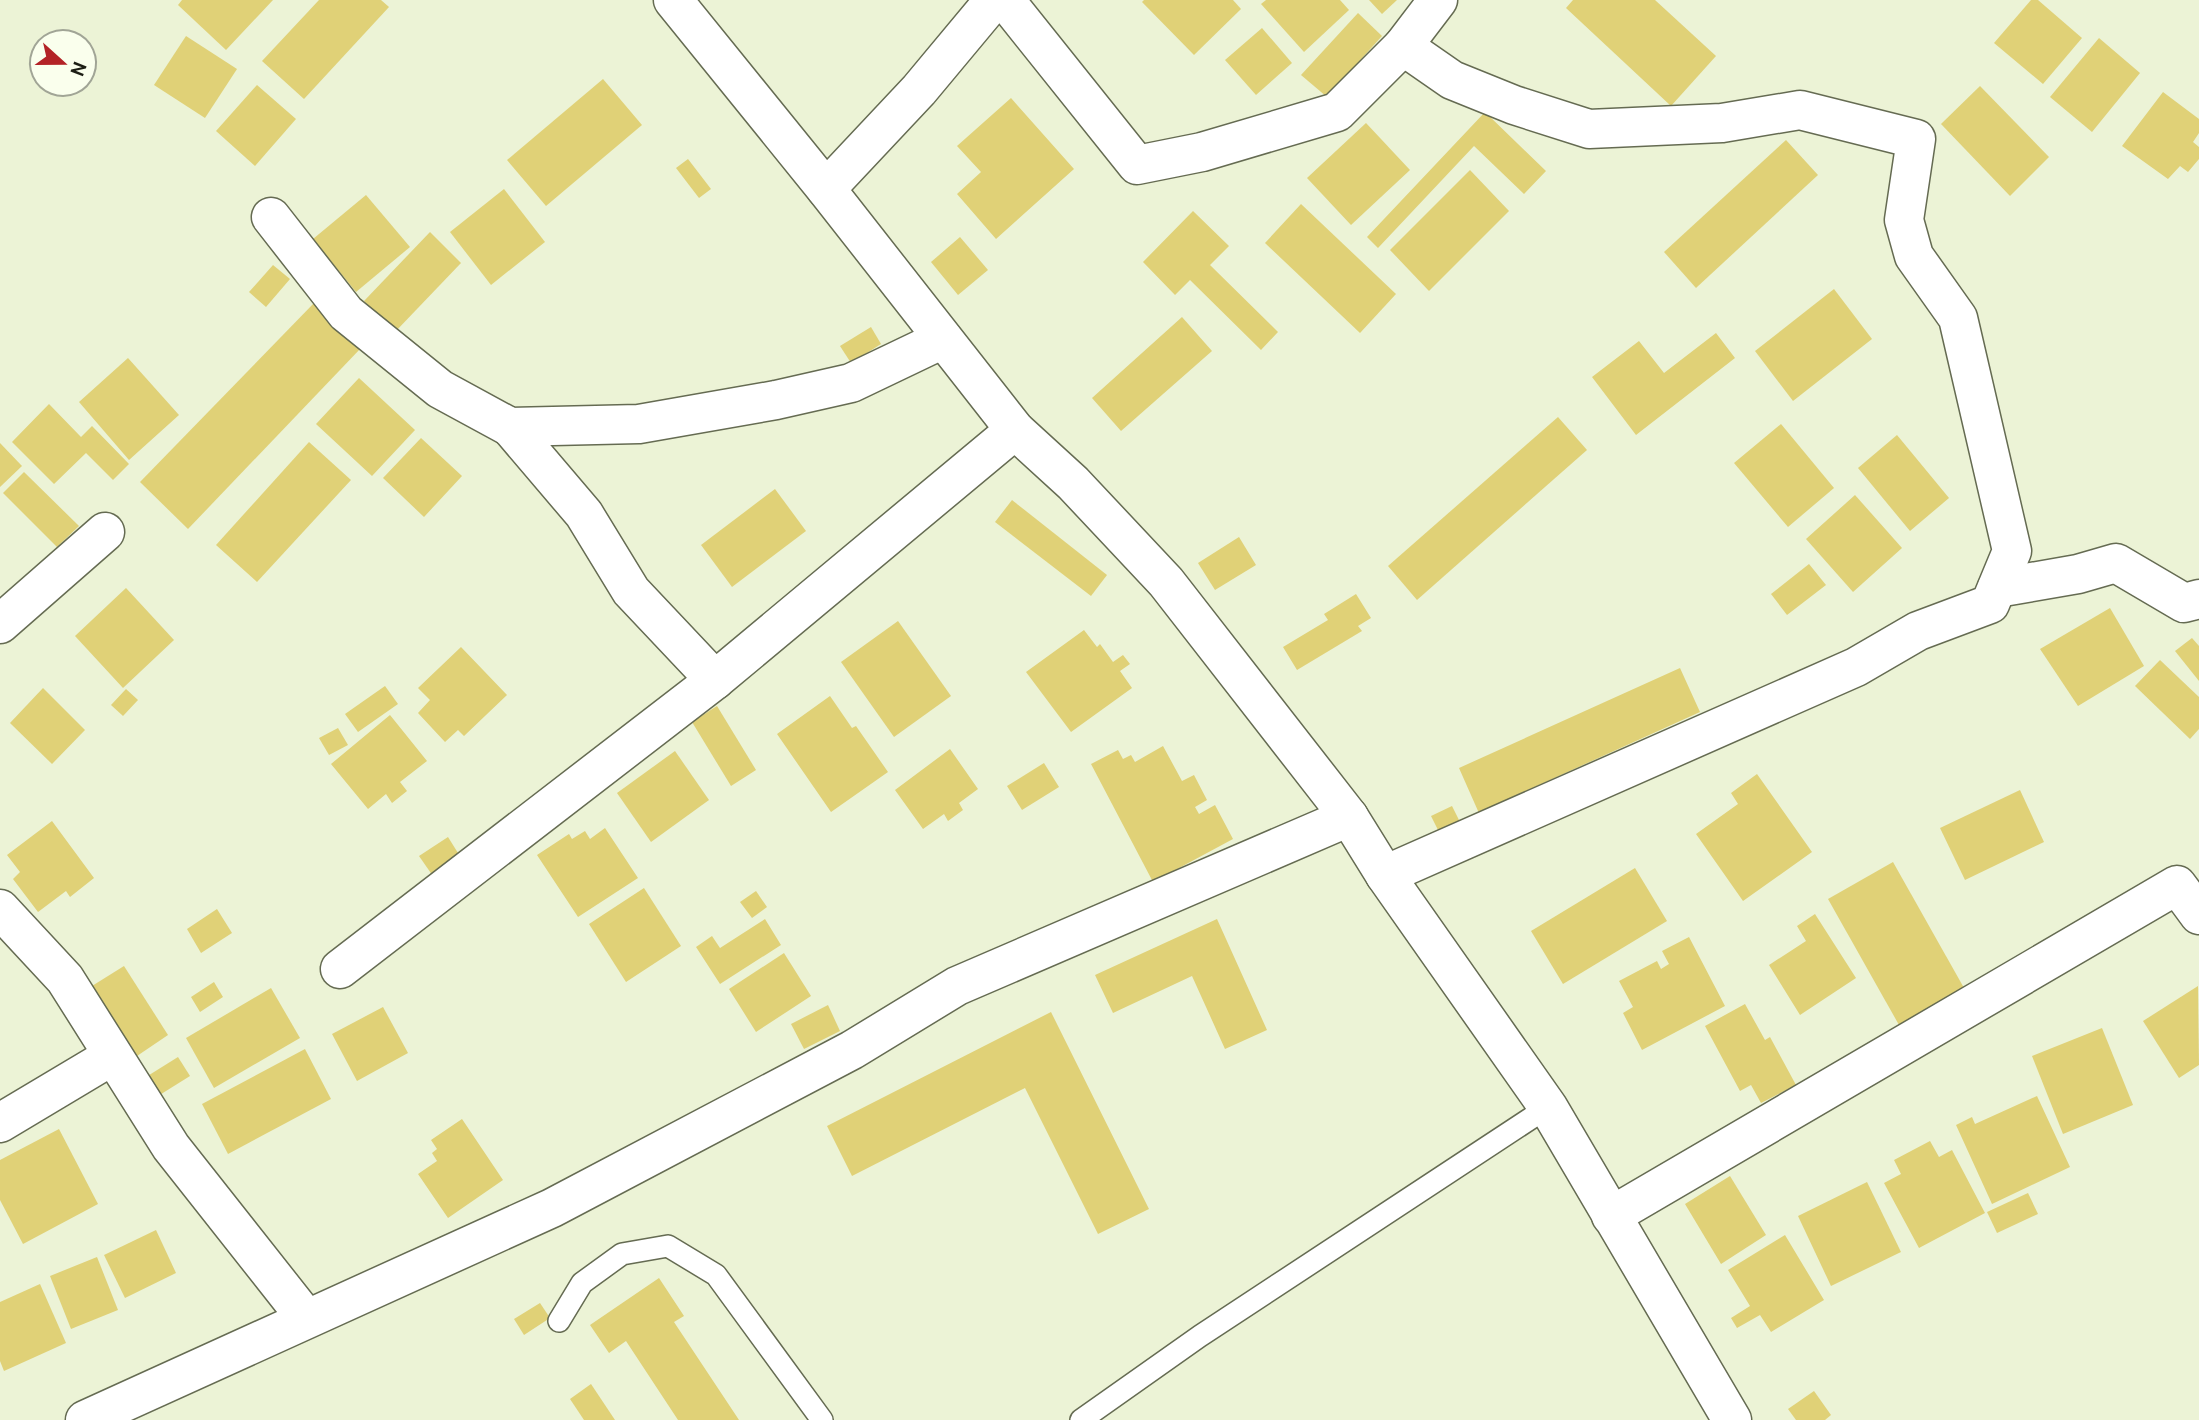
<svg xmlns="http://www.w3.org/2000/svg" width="2199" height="1420" font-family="Cabin,sans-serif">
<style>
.building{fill:#e0d177}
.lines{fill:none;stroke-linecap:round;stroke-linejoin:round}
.service-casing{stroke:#656b52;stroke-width:24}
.minor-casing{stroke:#656b52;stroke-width:41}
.service{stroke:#fff;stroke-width:21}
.minor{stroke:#fff;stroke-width:38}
</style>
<rect width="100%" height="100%" fill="#ecf3d6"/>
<g class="building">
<polygon points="182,0 273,0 226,50 178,5"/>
<polygon points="319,0 381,0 389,7 304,99 262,61"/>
<polygon points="1144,0 1233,0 1241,9 1194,55 1142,2"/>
<polygon points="1266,0 1340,0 1349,10 1304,52 1261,4"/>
<polygon points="1369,0 1397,0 1382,14"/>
<polygon points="1573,0 1655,0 1716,56 1671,106 1566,8"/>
<polygon points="2031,0 2038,0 2082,38 2043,84 1994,43"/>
<polygon points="1358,13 1382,36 1327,97 1301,75"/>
<polygon points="1262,28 1292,63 1256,95 1225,60"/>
<polygon points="186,36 237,69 205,118 154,85"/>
<polygon points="2099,38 2140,73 2092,132 2050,97"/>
<polygon points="603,79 642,125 546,206 507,160"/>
<polygon points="257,85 296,119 255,166 216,131"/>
<polygon points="1980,86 2049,157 2010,196 1941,124"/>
<polygon points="2163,92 2199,119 2199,133 2193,142 2199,147 2199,159 2188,172 2180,166 2168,179 2122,146"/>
<polygon points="1011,98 1074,169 996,239 957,194 981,172 957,146"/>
<polygon points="1485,112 1546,171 1524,194 1474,146 1378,248 1367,237"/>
<polygon points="1366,123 1410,170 1351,225 1307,178"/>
<polygon points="1786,140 1818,175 1696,288 1664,252"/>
<polygon points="688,159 711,189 699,198 676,168"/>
<polygon points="1470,170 1509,211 1429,291 1390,250"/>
<polygon points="504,189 545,242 491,285 450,232"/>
<polygon points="366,195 410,247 356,292 313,239"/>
<polygon points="1301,204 1396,294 1360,333 1265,243"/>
<polygon points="1193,211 1229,246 1210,265 1278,332 1261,350 1190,280 1175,295 1143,262"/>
<polygon points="430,232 461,263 395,332 364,301"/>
<polygon points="960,237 988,270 958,295 931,262"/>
<polygon points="273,265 290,279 266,307 249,292"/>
<polygon points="1834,289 1872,339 1793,401 1755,351"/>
<polygon points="314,303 361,348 188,529 140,482"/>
<polygon points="1182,317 1212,351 1121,431 1092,398"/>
<polygon points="871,327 881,344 851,363 840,346"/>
<polygon points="1716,333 1735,358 1636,435 1592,377 1639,341 1664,373"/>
<polygon points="128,358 179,415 129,460 79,402"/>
<polygon points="359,378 415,430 372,476 316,424"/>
<polygon points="49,404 81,437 92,426 129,464 113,480 86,453 54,484 12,442"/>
<polygon points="1558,417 1587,450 1417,600 1388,566"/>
<polygon points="1781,424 1834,488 1788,527 1734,463"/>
<polygon points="1897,435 1949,498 1910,531 1858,468"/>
<polygon points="421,438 462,476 424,517 383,478"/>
<polygon points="309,442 351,480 257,582 216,545"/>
<polygon points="0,443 22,466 0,487"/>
<polygon points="24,472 79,526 57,547 3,493"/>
<polygon points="775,489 806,531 732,587 701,545"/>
<polygon points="1855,495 1902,548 1853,592 1806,539"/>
<polygon points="1012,500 1107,575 1091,596 995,522"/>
<polygon points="1239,537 1256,565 1215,590 1198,563"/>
<polygon points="1809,564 1826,585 1787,615 1771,594"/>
<polygon points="126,588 174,640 123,688 75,636"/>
<polygon points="1356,594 1371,618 1358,626 1362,631 1297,670 1283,647 1328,620 1324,614"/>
<polygon points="2110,608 2144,666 2078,706 2040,649"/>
<polygon points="898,621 951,696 894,737 841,662"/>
<polygon points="1084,630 1097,647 1100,644 1113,662 1123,655 1130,664 1120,671 1132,688 1071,732 1026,672"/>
<polygon points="2192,638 2199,646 2199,681 2175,651"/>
<polygon points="461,647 507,695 464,736 458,730 445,742 418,713 430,700 418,688"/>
<polygon points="2160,660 2199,697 2199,729 2190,739 2135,686"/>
<polygon points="1680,668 1700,712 1499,803 1502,811 1482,820 1459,768"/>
<polygon points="385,686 398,704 358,732 345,714"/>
<polygon points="43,688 85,730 52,764 10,723"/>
<polygon points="126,689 138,700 123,716 111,705"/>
<polygon points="830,696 852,728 856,726 888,772 831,812 777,734"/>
<polygon points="717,706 756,770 731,786 692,722"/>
<polygon points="390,715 427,761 400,782 407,791 392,803 386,794 368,809 331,764"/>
<polygon points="338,728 348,745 329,755 319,738"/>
<polygon points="1163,746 1182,781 1194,775 1207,800 1195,807 1199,814 1215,805 1233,839 1153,882 1091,764 1118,750 1123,759 1131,755 1135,762"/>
<polygon points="950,749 978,789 959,803 963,810 948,821 944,814 923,829 895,790"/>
<polygon points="675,751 709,800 651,842 617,793"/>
<polygon points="1044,763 1059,787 1022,810 1007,786"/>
<polygon points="1757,774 1812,852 1743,901 1696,834 1738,804 1731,793"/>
<polygon points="2020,790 2044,842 1965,880 1940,828"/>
<polygon points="1452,806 1460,822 1439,832 1431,816"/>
<polygon points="52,821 94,878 70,897 66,891 38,912 13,879 20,872 7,855"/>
<polygon points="605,828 638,878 578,917 537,855 569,834 572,839 585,831 590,839"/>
<polygon points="448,837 463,861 435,879 419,856"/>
<polygon points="1893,862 1964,988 1899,1025 1828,899"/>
<polygon points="1635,868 1667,921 1563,984 1531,931"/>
<polygon points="644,888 681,946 626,982 589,924"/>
<polygon points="756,891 767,907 752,918 740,902"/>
<polygon points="217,909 232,933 201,953 187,929"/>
<polygon points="1815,914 1856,978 1800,1015 1769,965 1806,941 1797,926"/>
<polygon points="765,919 781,945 720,984 696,947 712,936 720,948"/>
<polygon points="1217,919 1267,1030 1225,1049 1192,976 1113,1013 1095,975"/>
<polygon points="1689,937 1725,1006 1642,1050 1623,1013 1633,1007 1619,981 1657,961 1661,969 1669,964 1662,951"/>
<polygon points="784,953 811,996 756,1032 729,989"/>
<polygon points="124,966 168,1035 137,1056 92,986"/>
<polygon points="214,982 223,997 200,1012 191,997"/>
<polygon points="2198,986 2199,1065 2179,1078 2143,1021"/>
<polygon points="271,988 300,1038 214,1088 186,1038"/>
<polygon points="1745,1004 1765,1040 1770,1037 1796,1085 1761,1103 1751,1085 1740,1091 1705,1026"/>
<polygon points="828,1005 840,1031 804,1049 791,1024"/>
<polygon points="383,1007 408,1053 357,1081 332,1034"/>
<polygon points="1051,1012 1149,1209 1098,1234 1025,1088 852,1176 827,1126"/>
<polygon points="2102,1028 2133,1105 2063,1134 2032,1056"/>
<polygon points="305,1049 331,1099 228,1154 202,1104"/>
<polygon points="178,1057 190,1076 150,1101 138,1082"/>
<polygon points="2037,1096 2070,1167 1992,1204 1956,1125 1972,1117 1975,1124"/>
<polygon points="462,1119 503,1180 448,1218 418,1174 437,1161 432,1153 437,1149 431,1140"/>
<polygon points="59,1129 98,1204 23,1244 0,1200 0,1160"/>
<polygon points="1930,1141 1939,1157 1952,1150 1985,1213 1919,1248 1884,1183 1901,1174 1894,1160"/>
<polygon points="1730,1176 1766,1235 1721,1264 1685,1204"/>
<polygon points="1867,1182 1901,1252 1831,1286 1798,1216"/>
<polygon points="2028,1193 2038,1214 1997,1233 1987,1212"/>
<polygon points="156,1230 176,1273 125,1298 104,1255"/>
<polygon points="1785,1235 1824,1300 1771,1332 1760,1315 1737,1328 1731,1318 1750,1306 1728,1270"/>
<polygon points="97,1257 118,1310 71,1329 50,1276"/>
<polygon points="659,1278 684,1316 674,1322 739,1420 678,1420 626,1341 609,1353 590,1325"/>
<polygon points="40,1284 66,1343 4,1371 0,1361 0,1302"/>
<polygon points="540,1303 550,1318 524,1335 514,1319"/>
<polygon points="591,1384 615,1420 584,1420 570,1399"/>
<polygon points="1814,1391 1831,1415 1825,1420 1796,1420 1788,1409"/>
</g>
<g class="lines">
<defs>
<g id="service">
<polyline points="559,1321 582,1283 622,1254 668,1246 716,1275 822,1420"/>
<polyline points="1081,1420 1200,1336 1548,1107"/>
</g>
<g id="minor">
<polyline points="673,0 826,189 1015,430 1073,483 1166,582 1349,817 1385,875 1548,1107 1732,1420"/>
<polyline points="1005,0 1137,165 1202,152 1337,112 1403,46"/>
<polyline points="826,189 919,90 994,0"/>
<polyline points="271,217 346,313 440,389 510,427 639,424 776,400 851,383 943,339"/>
<polyline points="510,427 584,514 631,591 715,680 1015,430"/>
<polyline points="1997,588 2078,574 2116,563 2184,603 2199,599"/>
<polyline points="0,624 105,532"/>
<polyline points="1385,875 1856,667 1918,631 1990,604 2012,551 1958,318 1914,256 1904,220 1916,139 1800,110 1722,123 1589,129 1514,105 1452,80 1403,46 1438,0"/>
<polyline points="0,909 65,979 171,1147 306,1318"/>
<polyline points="340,969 715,680"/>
<polyline points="0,1123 112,1056"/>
<polyline points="1611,1216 2177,885 2199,915"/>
<polyline points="85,1420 552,1208 852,1050 957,986 1349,817"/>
</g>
</defs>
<use href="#service" class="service-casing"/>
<use href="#minor" class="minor-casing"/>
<use href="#service" class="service"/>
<use href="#minor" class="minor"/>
</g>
<g transform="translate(63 63) rotate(111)"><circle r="33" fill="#faffed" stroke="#a1a596" stroke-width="2"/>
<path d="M0-5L12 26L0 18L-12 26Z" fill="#b32326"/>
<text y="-10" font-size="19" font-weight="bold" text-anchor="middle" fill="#1c1e14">N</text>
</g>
</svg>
